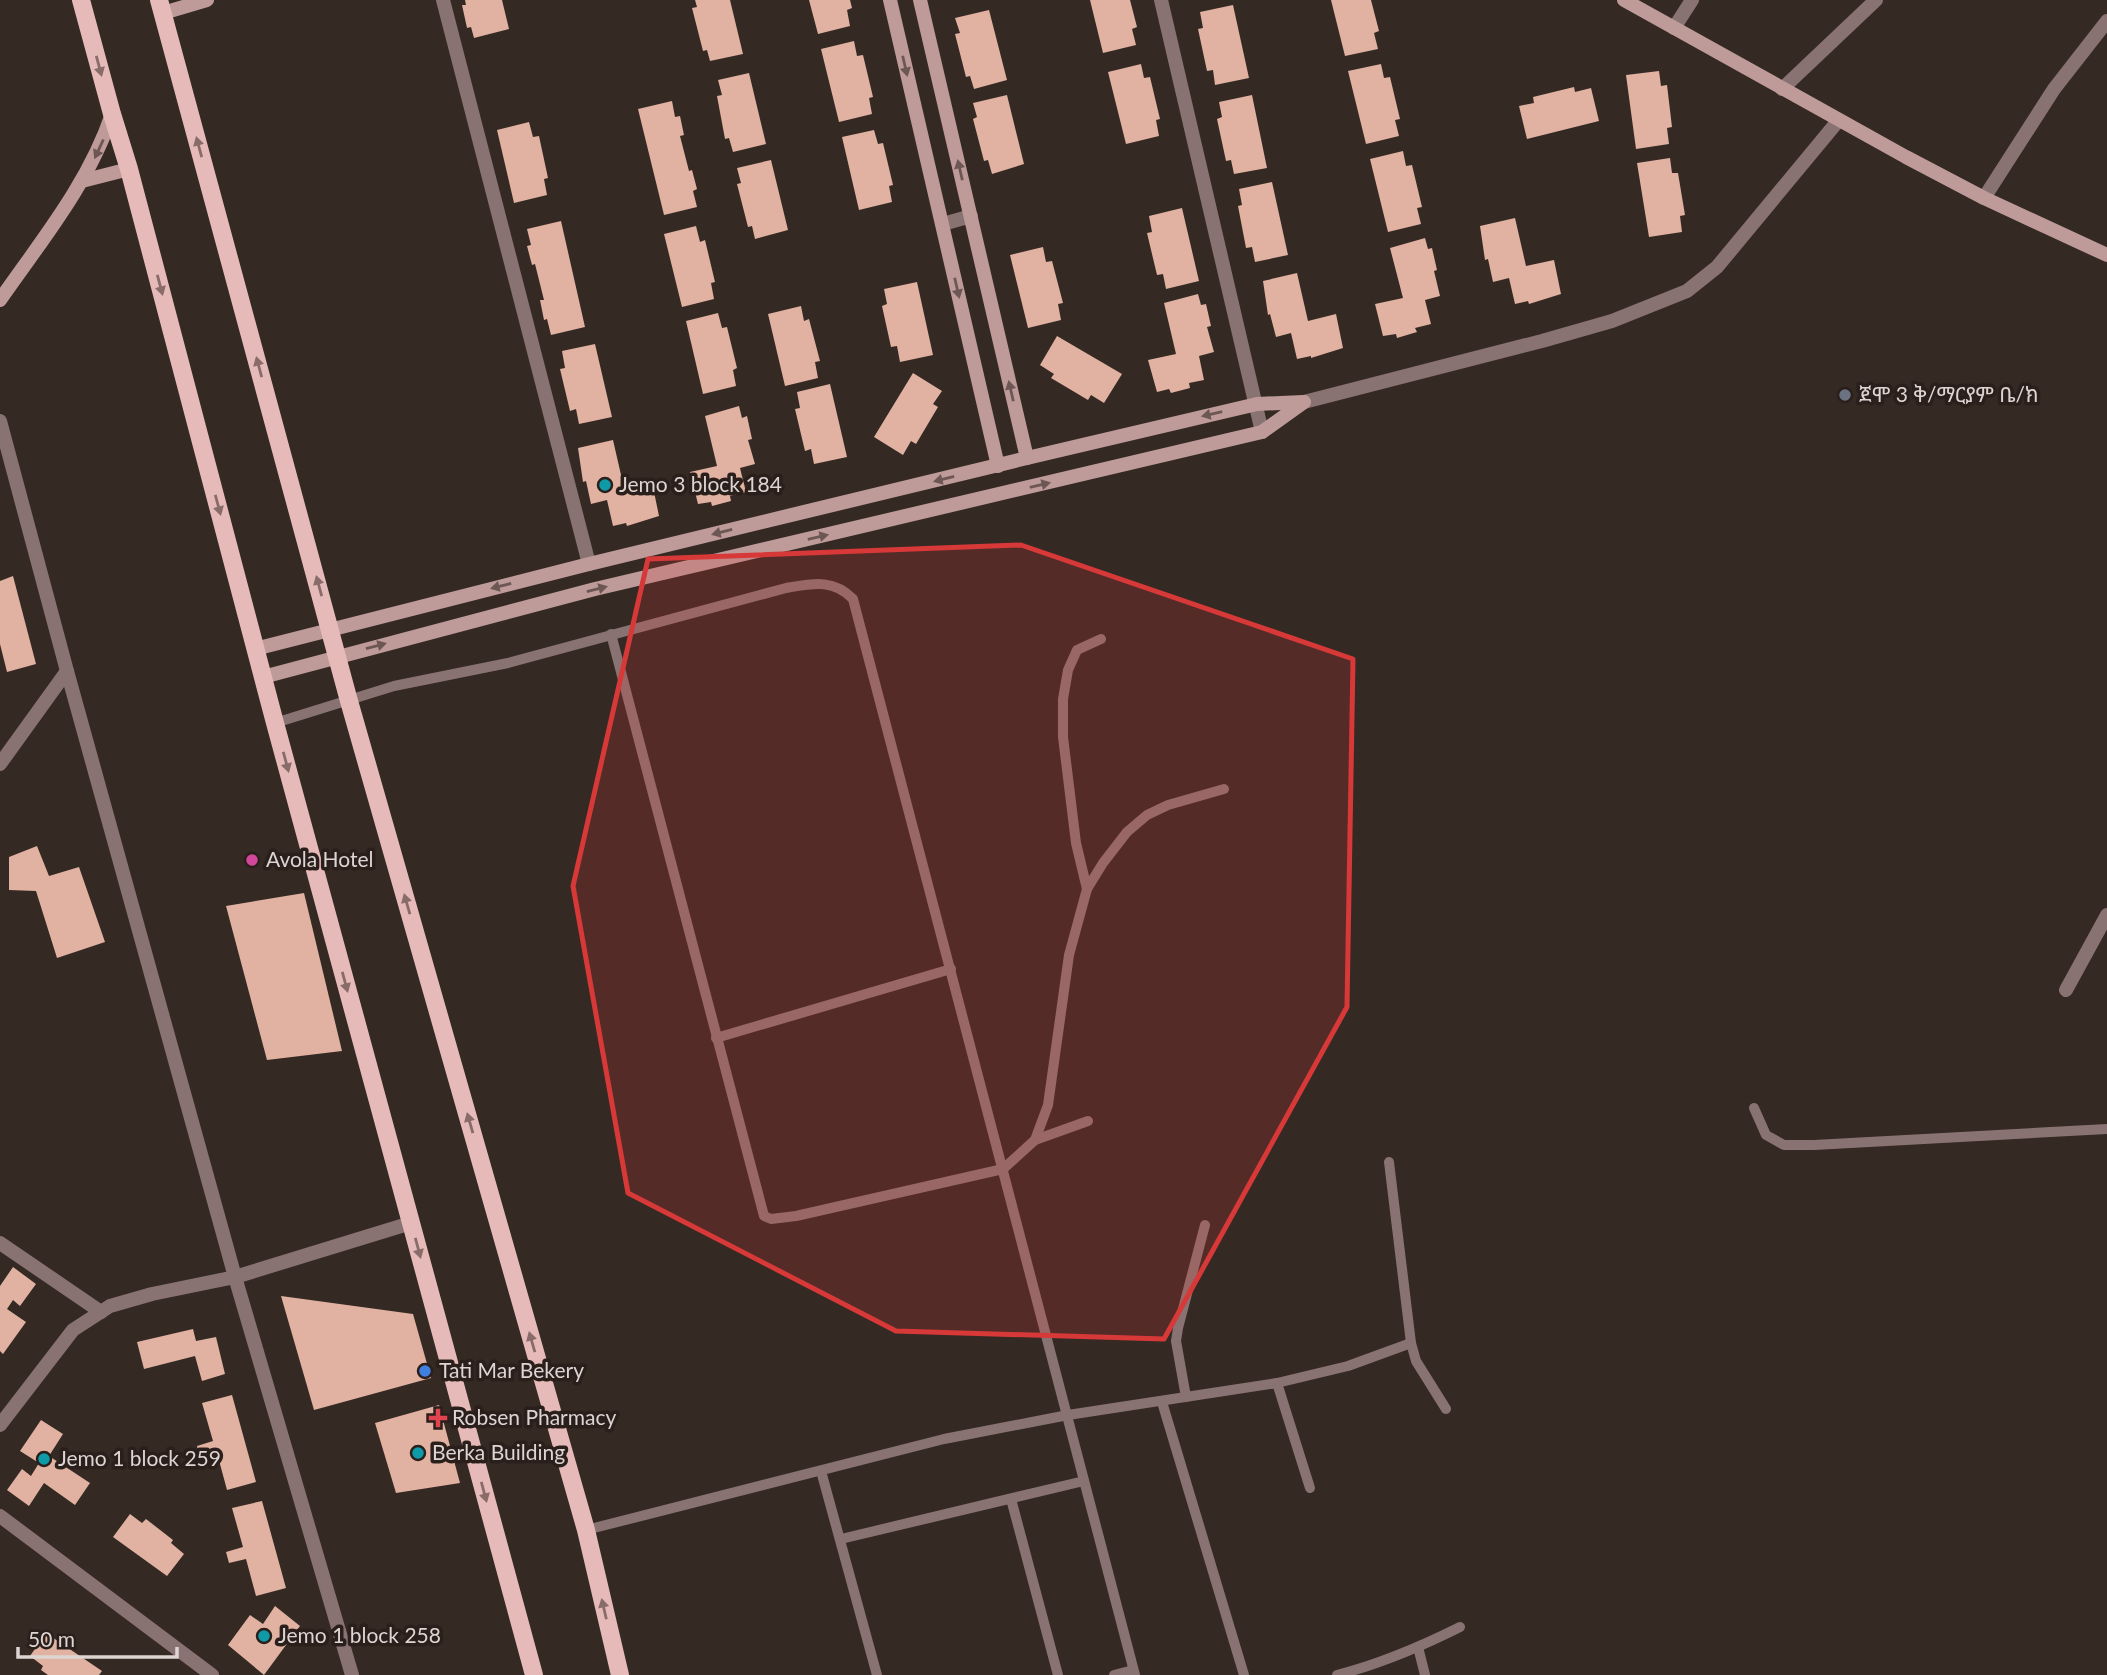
<svg xmlns="http://www.w3.org/2000/svg" width="2107" height="1675" font-family="Lato,'Noto Sans Ethiopic',sans-serif">
<style>
.building{fill:#e1b2a1}
.lines{fill:none;stroke-linecap:round;stroke-linejoin:round}
.lane{stroke:#897372;stroke-width:10}
.street{stroke:#897372;stroke-width:14}
.secondary{stroke:#be9b99;stroke-width:14}
.primary{stroke:#e6bab8;stroke-width:18}
.oneway{fill:#886c6a}
.oneway2{fill:#6d5754}
.marked{fill:#d73939;fill-opacity:0.2;stroke:#d73939;stroke-width:5;stroke-linejoin:round}
.worship-dot{fill:#6b7280;stroke:#2b1f1b;stroke-width:2.5}
.culture-dot{fill:#0f9aa8;stroke:#2b1f1b;stroke-width:2.5}
.hotel-dot{fill:#d1479c;stroke:#2b1f1b;stroke-width:2.5}
.shop-dot{fill:#3f7fe0;stroke:#2b1f1b;stroke-width:2.5}
.health-dot{fill:#e0444e;stroke:#2b1f1b;stroke-width:2.5}
.labels{text-anchor:middle;stroke-width:7;stroke-linejoin:round;paint-order:stroke}
.poi-label{font-size:21px;fill:#ddd5d2;stroke:#2b1f1b;text-anchor:start}
</style>
<rect width="100%" height="100%" fill="#352924"/>
<g class="building">
<polygon points="465,0 502,0 509,29 474,38 471,27 467,28 462,5 466,5"/>
<polygon points="695,0 730,0 743,54 710,61 707,50 703,51 692,8 697,7"/>
<polygon points="809,0 850,0 852,8 847,10 850,26 818,34"/>
<polygon points="1090,0 1130,0 1137,27 1132,29 1136,45 1103,53"/>
<polygon points="1331,0 1371,0 1379,31 1374,33 1378,49 1345,56"/>
<polygon points="1233,5 1249,78 1215,85 1213,70 1207,71 1198,29 1203,28 1200,12"/>
<polygon points="989,10 1007,80 974,89 970,76 966,77 955,34 960,33 955,18"/>
<polygon points="854,41 857,56 863,55 873,97 869,98 872,114 839,122 821,49"/>
<polygon points="1141,64 1144,78 1150,77 1160,119 1156,120 1159,136 1126,144 1108,72"/>
<polygon points="1381,64 1384,78 1390,77 1400,119 1395,120 1399,136 1366,144 1348,71"/>
<polygon points="1659,71 1661,86 1667,85 1672,127 1667,128 1669,144 1636,149 1626,75"/>
<polygon points="749,73 766,144 733,152 729,138 725,139 717,96 722,95 718,80"/>
<polygon points="1574,87 1575,92 1591,88 1599,121 1527,139 1519,106 1534,103 1533,97"/>
<polygon points="1007,95 1024,164 992,174 988,160 984,161 973,119 977,117 973,103"/>
<polygon points="1252,95 1267,168 1234,174 1231,160 1226,161 1217,119 1222,117 1219,102"/>
<polygon points="672,101 675,117 680,116 684,135 680,136 689,171 692,170 697,189 693,191 697,207 664,215 638,109"/>
<polygon points="529,122 533,137 539,136 548,178 544,179 547,195 514,203 497,130"/>
<polygon points="874,130 878,144 883,143 893,185 889,186 892,202 859,210 842,137"/>
<polygon points="1403,151 1406,166 1412,165 1422,207 1417,208 1421,224 1388,232 1370,159"/>
<polygon points="1670,158 1672,173 1678,173 1685,215 1680,216 1682,232 1649,237 1637,163"/>
<polygon points="771,160 788,230 755,239 752,226 748,227 737,184 741,183 737,168"/>
<polygon points="1272,182 1288,255 1255,262 1252,247 1246,248 1238,206 1242,205 1239,189"/>
<polygon points="1182,208 1199,281 1166,289 1163,274 1157,275 1147,233 1152,232 1149,216"/>
<polygon points="1515,218 1526,266 1554,260 1561,294 1529,304 1528,301 1515,304 1509,278 1493,282 1488,259 1485,260 1480,226"/>
<polygon points="561,221 585,327 551,335 547,319 544,320 540,300 544,300 535,264 532,265 527,246 531,245 527,229"/>
<polygon points="696,226 700,242 705,240 715,282 711,283 714,299 682,307 664,234"/>
<polygon points="1425,238 1428,249 1432,248 1437,270 1434,271 1440,296 1425,300 1431,324 1415,328 1417,332 1397,338 1396,334 1383,336 1375,304 1403,298 1390,248"/>
<polygon points="1043,247 1046,262 1052,261 1063,303 1058,304 1061,320 1028,328 1010,255"/>
<polygon points="1297,273 1308,321 1336,314 1343,348 1311,358 1311,356 1297,359 1291,333 1276,337 1270,314 1268,315 1263,281"/>
<polygon points="917,282 933,355 900,362 897,346 891,347 882,306 887,304 884,289"/>
<polygon points="1198,294 1201,305 1206,304 1211,326 1207,327 1214,352 1199,356 1204,380 1189,383 1190,388 1171,393 1169,389 1157,392 1148,360 1176,354 1164,303"/>
<polygon points="801,306 804,321 809,319 820,361 815,362 818,378 785,386 768,314"/>
<polygon points="718,313 722,328 727,327 737,368 733,370 736,386 703,394 686,321"/>
<polygon points="1057,336 1122,374 1104,403 1091,395 1088,400 1051,378 1054,374 1040,365"/>
<polygon points="595,344 612,417 579,424 576,409 570,411 560,369 565,368 562,351"/>
<polygon points="913,373 942,391 933,404 938,407 916,444 911,441 903,455 874,437"/>
<polygon points="830,384 847,457 814,464 811,449 805,451 795,409 800,408 797,392"/>
<polygon points="739,406 742,418 747,416 752,439 748,440 755,464 740,468 746,492 730,496 731,501 712,506 711,502 698,504 690,472 717,466 705,416"/>
<polygon points="613,440 624,488 652,482 659,516 627,526 626,523 613,526 607,500 591,504 586,481 583,482 578,448"/>
<polygon points="13,576 36,664 7,672 0,644 0,581"/>
<polygon points="37,846 49,876 79,867 105,942 57,958 36,891 9,890 9,857"/>
<polygon points="304,893 342,1051 267,1060 226,906"/>
<polygon points="13,1267 36,1284 20,1306 13,1300 7,1309 26,1322 3,1354 0,1351 0,1286"/>
<polygon points="281,1296 413,1314 431,1378 314,1410"/>
<polygon points="193,1329 196,1341 216,1337 225,1374 202,1381 195,1356 144,1369 137,1342"/>
<polygon points="232,1395 256,1482 227,1490 217,1453 200,1458 197,1446 213,1441 202,1403"/>
<polygon points="439,1405 460,1483 396,1493 375,1423"/>
<polygon points="41,1420 63,1434 49,1456 90,1483 75,1505 44,1483 29,1506 7,1490 22,1469 31,1476 39,1463 20,1451"/>
<polygon points="262,1501 286,1588 256,1596 246,1559 229,1563 226,1552 243,1547 232,1508"/>
<polygon points="130,1514 142,1523 146,1519 173,1540 171,1543 184,1554 167,1576 113,1537"/>
<polygon points="275,1606 300,1626 264,1675 228,1645 250,1615 263,1624"/>
<polygon points="46,1633 102,1671 99,1675 48,1675 41,1670 43,1666 30,1656"/>
</g>
<g class="lines">
<g class="lane">
<polyline points="611,634 764,1216 771,1219 796,1216 1003,1169 1035,1140 1088,1121"/>
<path d="M275 723 394 686 508 663 786 588C811 584 833 578 853 599L1135 1675"/>
<polyline points="1087,889 1076,843 1063,737 1063,699 1068,670 1077,650 1101,639"/>
<polyline points="716,1038 951,969"/>
<polyline points="1754,1108 1766,1135 1784,1145 1814,1145 2107,1129"/>
<polyline points="1035,1140 1048,1105 1069,955 1087,889 1103,863 1127,832 1147,815 1168,805 1224,789"/>
<polyline points="1389,1162 1411,1343 1416,1361 1446,1409"/>
<polyline points="1277,1383 1310,1488"/>
<polyline points="1186,1397 1176,1341 1178,1328 1205,1225"/>
<polyline points="1162,1402 1244,1675"/>
<polyline points="821,1471 877,1675"/>
<polyline points="1011,1499 1058,1675"/>
<polyline points="586,1530 944,1439 1068,1415 1277,1383 1348,1366 1411,1343"/>
<polyline points="841,1539 1084,1481"/>
<polyline points="1418,1647 1425,1675"/>
<polyline points="1114,1675 1133,1670"/>
<path d="M1337 1675C1380 1664 1420 1647 1460 1627"/>
</g>
<g class="street">
<polyline points="443,0 589,564"/>
<polyline points="1161,0 1262,432"/>
<polyline points="1674,28 1692,0"/>
<polyline points="1782,89 1876,0"/>
<polyline points="1984,198 2054,89 2107,21"/>
<polyline points="943,224 971,216"/>
<polyline points="1304,402 1542,341 1612,321 1687,291 1717,267 1838,121"/>
<polyline points="0,421 67,671 235,1277 152,1294 110,1306 73,1330 0,1425"/>
<polyline points="0,764 67,671"/>
<polyline points="2066,990 2107,915"/>
<polyline points="0,1243 101,1312"/>
<polyline points="0,1516 212,1675"/>
<polyline points="352,1675 235,1277 411,1223"/>
</g>
<g class="secondary">
<polyline points="890,0 998,466"/>
<polyline points="920,0 1027,458"/>
<polyline points="1624,0 1906,157 1984,198 2107,255"/>
<polyline points="163,13 207,0"/>
<polyline points="82,181 129,169"/>
<path d="M0 300C41 241 89 183 112 114"/>
<polyline points="255,649 589,564 1027,458 1257,404 1303,402"/>
<polyline points="263,677 595,589 1262,432 1304,402"/>
</g>
<g class="primary">
<polyline points="81,0 112,114 129,169 275,723 534,1675"/>
<polyline points="159,0 349,701 586,1530 620,1675"/>
</g>
</g>
<defs><path id="oneway-solid" d="M-6-.8H1V-3.2L6.5 0L1 3.2V.8H-6Z" transform="scale(1.75)"/></defs>
<g class="oneway">
<use href="#oneway-solid" transform="translate(99 66) rotate(75)"/>
<use href="#oneway-solid" transform="translate(199 147) rotate(-105)"/>
<use href="#oneway-solid" transform="translate(160 285) rotate(75)"/>
<use href="#oneway-solid" transform="translate(259 367) rotate(-105)"/>
<use href="#oneway-solid" transform="translate(218 505) rotate(75)"/>
<use href="#oneway-solid" transform="translate(319 586) rotate(-105)"/>
<use href="#oneway-solid" transform="translate(286 762) rotate(75)"/>
<use href="#oneway-solid" transform="translate(407 904) rotate(-106)"/>
<use href="#oneway-solid" transform="translate(345 982) rotate(75)"/>
<use href="#oneway-solid" transform="translate(470 1123) rotate(-106)"/>
<use href="#oneway-solid" transform="translate(418 1248) rotate(75)"/>
<use href="#oneway-solid" transform="translate(532 1342) rotate(-106)"/>
<use href="#oneway-solid" transform="translate(484 1492) rotate(75)"/>
<use href="#oneway-solid" transform="translate(604 1609) rotate(-103)"/>
</g>
<g class="oneway2">
<use href="#oneway-solid" transform="translate(905 66) rotate(77)"/>
<use href="#oneway-solid" transform="translate(99 149) rotate(115)"/>
<use href="#oneway-solid" transform="translate(960 170) rotate(-103)"/>
<use href="#oneway-solid" transform="translate(957 288) rotate(77)"/>
<use href="#oneway-solid" transform="translate(1011 391) rotate(-103)"/>
<use href="#oneway-solid" transform="translate(1212 414) rotate(167)"/>
<use href="#oneway-solid" transform="translate(944 479) rotate(166)"/>
<use href="#oneway-solid" transform="translate(1040 485) rotate(-13)"/>
<use href="#oneway-solid" transform="translate(722 532) rotate(166)"/>
<use href="#oneway-solid" transform="translate(818 537) rotate(-13)"/>
<use href="#oneway-solid" transform="translate(501 586) rotate(166)"/>
<use href="#oneway-solid" transform="translate(597 589) rotate(-14)"/>
<use href="#oneway-solid" transform="translate(376 646) rotate(-15)"/>
</g>
<path class="marked" d="M1021 545 1353 659 1347 1007 1164 1339 896 1331 628 1193 573 886 648 559Z"/>
<circle class="worship-dot" cx="1845" cy="395" r="7"/>
<g class="culture-dot">
<circle cx="605" cy="485" r="7"/>
<circle cx="418" cy="1453" r="7"/>
<circle cx="44" cy="1459" r="7"/>
<circle cx="264" cy="1636" r="7"/>
</g>
<circle class="hotel-dot" cx="252" cy="860" r="7"/>
<circle class="shop-dot" cx="425" cy="1371" r="7"/>
<path class="health-dot" d="M434.5 1407.5h7v7h7v7h-7v7h-7v-7h-7v-7h7z"/>
<g class="labels">
<g class="poi-label">
<text x="1859" y="402">ጀሞ 3 ቅ/ማርያም ቤ/ክ</text>
<text x="619" y="492">Jemo 3 block 184</text>
<text x="266" y="867">Avola Hotel</text>
<text x="439" y="1378">Tati Mar Bekery</text>
<text x="452" y="1425">Robsen Pharmacy</text>
<text x="432" y="1460">Berka Building</text>
<text x="58" y="1466">Jemo 1 block 259</text>
<text x="278" y="1643">Jemo 1 block 258</text>
</g>
</g>
<path d="M18 1647v10h159v-10" fill="none" stroke="#ddd5d2" stroke-width="3.5"/>
<text x="28" y="1647" font-size="21" fill="#ddd5d2" stroke="#2b1f1b" stroke-width="5" paint-order="stroke">50 m</text>
</svg>
